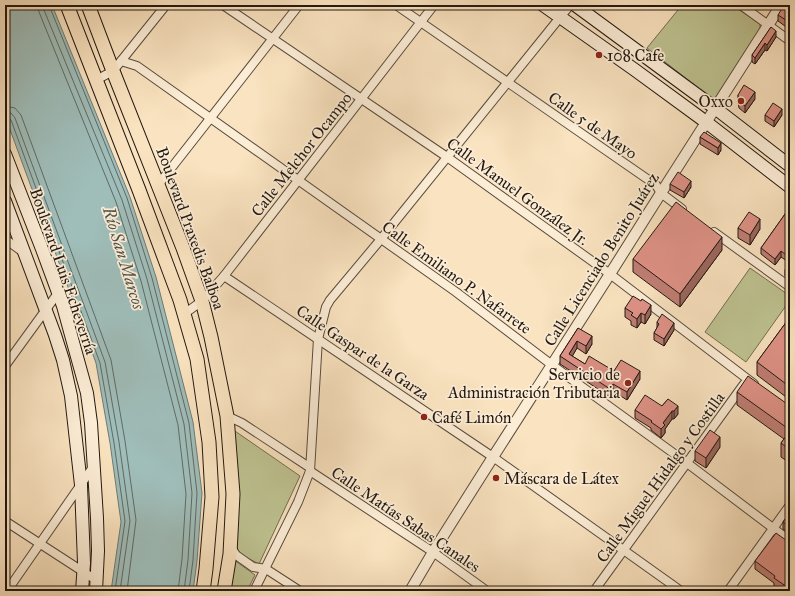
<svg xmlns="http://www.w3.org/2000/svg" width="795" height="596" font-family="'IM FELL Great Primer',serif">
<style>
.green{fill:#bfc392;stroke:#706e52}
.water{fill:#9fbdb9;stroke:#6d7b76}
.lines{fill:none;stroke-linecap:round;stroke-linejoin:round}
.shore{stroke:#606a65;stroke-width:1}
.minor-casing{stroke:#584b3d;stroke-width:10}
.tertiary-casing{stroke:#584b3d;stroke-width:12}
.secondary-casing{stroke:#221811;stroke-width:14}
.primary-casing{stroke:#221811;stroke-width:15}
.minor{stroke:#fcedd6;stroke-width:8}
.tertiary{stroke:#fcedd6;stroke-width:10}
.secondary{stroke:#fcedd6;stroke-width:12}
.primary{stroke:#fae3c0;stroke-width:13}
.wall{fill:#c07e74;stroke:#221811}
.shaded-wall{fill:#9c665e;stroke:#221811}
.building{fill:#df9287;stroke:#221811}
.poi-dot{fill:#8f2418;stroke:#fcedd6;stroke-width:1.5}
.labels{text-anchor:middle;stroke-width:3.5;stroke-linejoin:round;paint-order:stroke}
.poi-label{font-size:16px;fill:#221811;stroke:#fcedd6;text-anchor:start}
.street-label{font-size:16px;fill:#221811;stroke:#fcedd6}
.water-label{font-size:17px;font-style:italic;fill:#4e524c;stroke:#fcedd6}
</style>
<rect width="100%" height="100%" fill="#fae3c0"/>
<filter id="stains"><feTurbulence type="fractalNoise" baseFrequency=".005" numOctaves="4"/><feColorMatrix values="0 0 0 0 .2 0 0 0 0 .09 0 0 0 0 .02 0 0 0 .5 -.17"/></filter>
<radialGradient id="worn" r=".72"><stop offset=".6" stop-color="#630" stop-opacity="0"/><stop offset="1" stop-color="#630" stop-opacity=".3"/></radialGradient>
<g class="green">
<polygon points="682,5 732,5 760,24 760,29 714,100 647,48"/>
<polygon points="750,268 790,296 790,300 746,362 705,332"/>
<polygon points="232,429 300,476 259,564 242,555 234,545"/>
<polygon points="230,557 255,575 247,591 226,591"/>
</g>
<polygon class="water" points="5,5 52,5 130,197 156,277 193,422 202,493 197,561 193,591 111,591 121,522 110,443 96,363 5,116"/>
<g class="lines">
<g class="shore">
<polyline points="38,5 39,12 116,202 141,281 178,425 186,494 182,559 178,591"/>
<polyline points="44,5 44,10 122,200 147,279 184,424 192,493 188,560 184,591"/>
<polyline points="49,5 127,198 152,278 189,423 197,493 193,560 189,591"/>
<polyline points="5,106 15,108 21,115 111,360 125,441 136,520 127,591"/>
<polyline points="5,112 11,113 15,118 105,362 119,442 130,521 120,591"/>
<polyline points="5,117 8,117 11,120 100,363 114,443 125,521 115,591"/>
</g>
<defs>
<g id="minor">
<polyline points="223,5 447,157 610,274 754,384"/>
<polyline points="396,5 656,185 661,193 682,209"/>
<polyline points="741,5 790,41"/>
<polyline points="121,61 137,66 456,292 552,365 687,463 790,541"/>
<polyline points="96,80 113,71 166,5"/>
<polyline points="158,185 299,5"/>
<polyline points="714,232 790,287"/>
<polyline points="5,239 23,252"/>
<polyline points="224,276 493,457 681,591"/>
<polyline points="184,314 202,301 224,276 434,5"/>
<polyline points="5,366 58,293"/>
<polyline points="227,416 242,423 309,467"/>
<polyline points="310,471 433,552 487,591"/>
<polyline points="5,521 96,580"/>
<polyline points="231,547 236,555 253,567 266,569 300,591"/>
<polyline points="7,591 93,467"/>
<polyline points="254,591 298,502 310,471 318,339 326,307 330,300 381,239 570,5"/>
<polyline points="594,591 744,384"/>
<polyline points="728,591 790,505"/>
</g>
<polyline id="tertiary" points="410,591 433,552 493,457 610,274 661,193 781,5"/>
<g id="secondary">
<polyline points="543,5 635,70 706,122 790,187"/>
<polyline points="575,5 715,108 790,166"/>
<polyline points="5,154 42,249 63,306 87,393 91,423 97,518 98,551 96,591"/>
<polyline points="5,201 55,335 63,360 71,396 81,485 84,563 82,591"/>
</g>
<g id="primary">
<polyline points="67,5 139,190 180,300 197,359 209,442 212,497 206,569 203,591"/>
<polyline points="88,5 113,71 183,248 202,301 211,337 227,416 233,494 230,554 224,591"/>
</g>
</defs>
<use href="#minor" class="minor-casing"/>
<use href="#tertiary" class="tertiary-casing"/>
<use href="#secondary" class="secondary-casing"/>
<use href="#primary" class="primary-casing"/>
<use href="#minor" class="minor"/>
<use href="#tertiary" class="tertiary"/>
<use href="#secondary" class="secondary"/>
<use href="#primary" class="primary"/>
</g>
<g class="wall">
<polygon points="790,5 789,29 778,21 778,15"/>
<polygon points="771,27 776,37 767,51 765,50 755,64 752,62 752,55"/>
<polygon points="790,45 790,60 787,58 787,49"/>
<polygon points="738,95 755,99 745,113 739,108 738,101"/>
<polygon points="765,115 782,115 774,127 765,121"/>
<polygon points="790,129 790,142 788,140 788,131"/>
<polygon points="700,137 721,150 718,155 700,144"/>
<polygon points="670,184 691,187 684,198 670,190"/>
<polygon points="790,207 790,263 781,257 775,265 761,254 761,248"/>
<polygon points="738,228 760,229 750,245 738,238"/>
<polygon points="722,250 680,307 633,272 633,259"/>
<polygon points="790,263 790,279 785,276 785,270"/>
<polygon points="625,308 651,314 645,324 641,322 637,328 631,325 631,321 625,317"/>
<polygon points="790,317 790,400 757,375 757,362"/>
<polygon points="657,322 674,330 664,346 654,340 654,333 657,328"/>
<polygon points="578,328 592,344 586,354 577,348 572,356 585,364 614,371 640,379 627,400 613,391 610,397 560,364 560,356"/>
<polygon points="737,392 790,406 790,468 790,463 781,457 781,443 784,439 737,405"/>
<polygon points="668,399 678,414 674,419 672,419 665,429 665,433 661,438 651,430 651,428 635,418 635,410 662,406"/>
<polygon points="720,447 706,468 695,461 695,451"/>
<polygon points="790,512 789,533 783,529 783,522"/>
<polygon points="790,543 790,591 781,591 774,586 774,583 755,569 755,561"/>
</g>
<g class="shaded-wall">
<polygon points="790,20 790,27 789,29 789,22"/>
<polygon points="776,31 776,37 767,51 767,45"/>
<polygon points="765,43 765,50 755,64 755,58"/>
<polygon points="755,92 755,99 745,113 745,106"/>
<polygon points="782,109 782,115 774,127 774,121"/>
<polygon points="721,143 721,150 718,155 718,148"/>
<polygon points="691,181 691,187 684,198 684,192"/>
<polygon points="760,219 760,229 750,245 750,235"/>
<polygon points="722,237 722,250 680,307 680,294"/>
<polygon points="781,251 781,257 775,265 775,259"/>
<polygon points="651,305 651,314 645,324 645,315"/>
<polygon points="641,313 641,322 637,328 637,319"/>
<polygon points="674,323 674,330 664,346 664,339"/>
<polygon points="592,336 592,344 586,354 586,346"/>
<polygon points="577,341 577,348 569,362 569,354"/>
<polygon points="640,371 640,379 627,400 627,392"/>
<polygon points="613,384 613,391 610,397 610,389"/>
<polygon points="678,406 678,414 674,419 674,411"/>
<polygon points="672,411 672,419 665,429 665,433 661,438 661,429 663,423"/>
<polygon points="720,437 720,447 706,468 706,458"/>
<polygon points="790,525 790,532 789,533 789,527"/>
</g>
<g class="building">
<polygon points="784,5 790,5 790,20 789,22 778,15"/>
<polygon points="771,27 776,31 767,45 765,43 755,58 752,55"/>
<polygon points="790,45 790,51 787,49"/>
<polygon points="744,85 755,92 745,106 739,101 738,95"/>
<polygon points="773,103 782,109 774,121 765,115"/>
<polygon points="704,132 721,143 718,148 700,137"/>
<polygon points="678,172 691,181 684,192 670,184"/>
<polygon points="676,202 722,237 680,294 633,259"/>
<polygon points="790,207 790,258 781,251 775,259 761,248"/>
<polygon points="749,212 760,219 750,235 738,228"/>
<polygon points="790,263 790,274 785,270"/>
<polygon points="633,296 641,301 642,299 651,305 645,315 641,313 637,319 631,315 633,313 625,308"/>
<polygon points="662,314 674,323 664,339 654,333 659,324 657,322"/>
<polygon points="790,317 790,387 757,362"/>
<polygon points="578,328 592,336 586,346 577,341 569,354 585,364 589,356 614,371 621,360 640,371 627,392 613,384 610,389 560,356"/>
<polygon points="748,376 790,406 790,430 737,392"/>
<polygon points="645,395 662,406 668,399 678,406 674,411 672,411 663,423 665,425 661,429 651,422 652,421 635,410"/>
<polygon points="710,430 720,437 706,458 695,451"/>
<polygon points="790,431 790,450 781,443"/>
<polygon points="790,512 790,525 789,527 783,522"/>
<polygon points="776,533 790,543 790,589 774,578 775,576 755,561"/>
</g>
<g class="poi-dot">
<circle cx="599" cy="55" r="4"/>
<circle cx="741" cy="101" r="4"/>
<circle cx="628" cy="383" r="4"/>
<circle cx="424" cy="417" r="4"/>
<circle cx="496" cy="478" r="4"/>
</g>
<g class="labels">
<g class="poi-label">
<text x="607" y="61">108 Cafe</text>
<text x="733" y="107" text-anchor="end">Oxxo</text>
<text x="620" y="380" text-anchor="end">Servicio de<tspan x="620" dy="18">Administración Tributaria</tspan></text>
<text x="432" y="423">Café Limón</text>
<text x="504" y="484">Máscara de Látex</text>
</g>
<g class="street-label">
<text transform="translate(593 125) rotate(35)" y="6">Calle 5 de Mayo</text>
<text transform="translate(301 154) rotate(-52)" y="6">Calle Melchor Ocampo</text>
<text transform="translate(518 191) rotate(36)" y="6">Calle Manuel González Jr.</text>
<text transform="translate(191 228) rotate(70)" y="6">Boulevard Praxedis Balboa</text>
<text transform="translate(601 259) rotate(-58)" y="6">Calle Licenciado Benito Juárez</text>
<text transform="translate(64 271) rotate(71)" y="6">Boulevard Luis Echeverría</text>
<text transform="translate(457 277) rotate(36)" y="6">Calle Emiliano P. Nafarrete</text>
<text transform="translate(363 352) rotate(34)" y="6">Calle Gaspar de la Garza</text>
<text transform="translate(660 477) rotate(-54)" y="6">Calle Miguel Hidalgo y Costilla</text>
<text transform="translate(406 519) rotate(34)" y="6">Calle Matías Sabas Canales</text>
</g>
<g class="water-label">
<text transform="translate(124 258) rotate(73)" y="6">Río San Marcos</text>
</g>
</g>
<rect width="795" height="596" fill="none" stroke="#fae3c0" stroke-width="20"/>
<rect x="6" y="6" width="783" height="584" fill="none" stroke="#221811" stroke-width="2"/>
<rect x="10" y="10" width="775" height="576" fill="none" stroke="#221811"/>
<rect width="100%" height="100%" filter="url(#stains)"/>
<rect width="100%" height="100%" fill="url(#worn)"/>
</svg>
